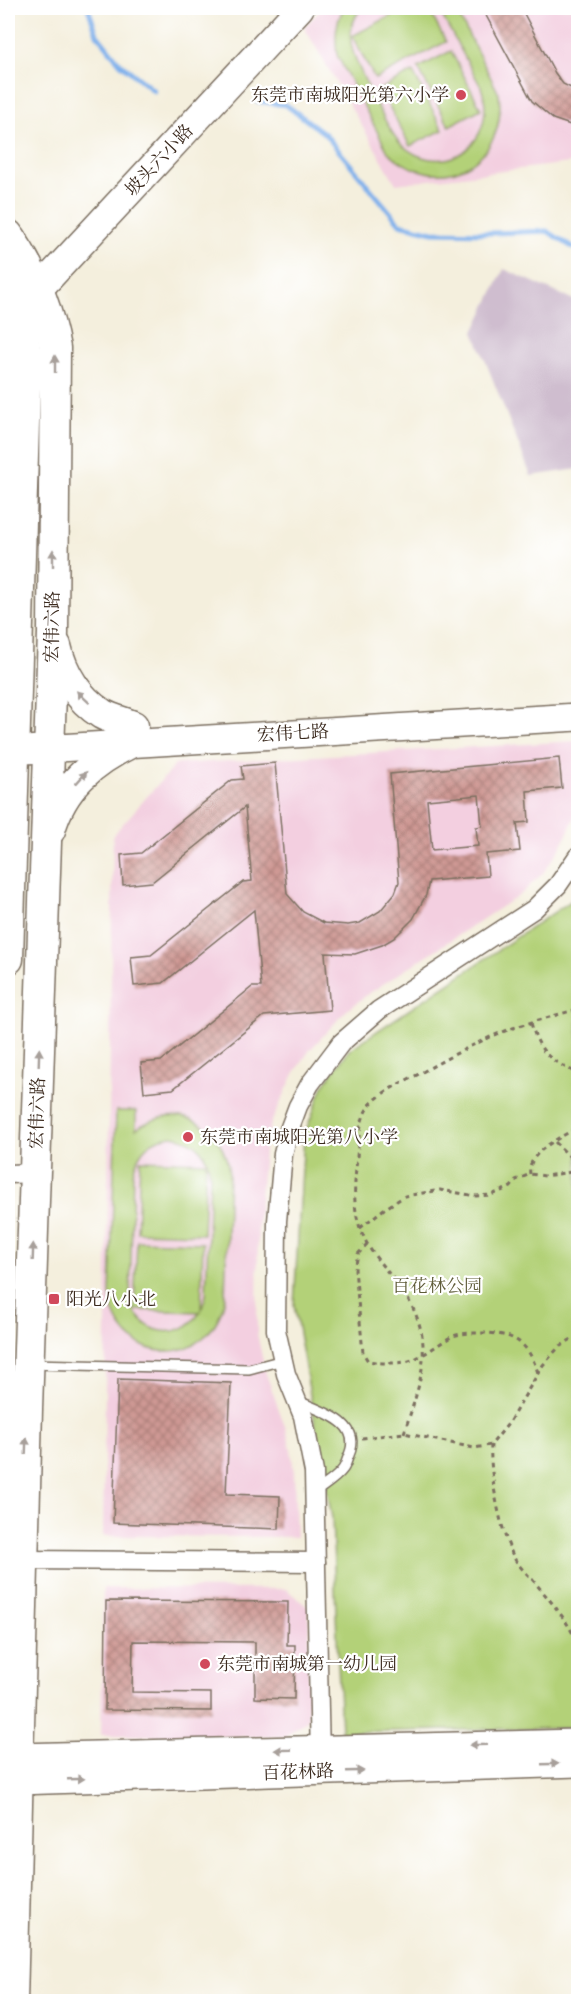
<svg xmlns="http://www.w3.org/2000/svg" width="586" height="2009" font-family="'IM FELL French Canon','Noto Serif SC',serif">
<style>
.built{fill:#f3cfe0}
.industrial{fill:#cfbdcf}
.park{fill:#b3d178;stroke:#777e4b;stroke-width:1.5;fill-rule:evenodd}
.lines{fill:none;stroke-linecap:round;stroke-linejoin:round}
.stream{stroke:#80b1eb;stroke-width:5}
.building{fill:url(#building-cross-hatch);fill-rule:evenodd}
.lane-casing{stroke:#7c6f61;stroke-width:12}
.street-casing{stroke:#7c6f61;stroke-width:21}
.secondary-casing{stroke:#7c6f61;stroke-width:30}
.primary-casing{stroke:#7c6f61;stroke-width:33}
.path{stroke:#7c6f61;stroke-width:3;stroke-dasharray:4.5 4.5;stroke-linecap:butt}
.lane{stroke:#fff;stroke-width:9}
.street{stroke:#fff;stroke-width:18}
.secondary{stroke:#fff;stroke-width:27}
.primary{stroke:#fff;stroke-width:30}
.oneway{fill:#a79f9a}
.poi-dot{fill:#d1495b;stroke:#fff;stroke-width:2}
.labels{text-anchor:middle;stroke-width:4.5;stroke-linejoin:round;paint-order:stroke}
.poi-label{font-size:18px;fill:#3b2a1e;stroke:#fff;text-anchor:start}
.street-label{font-size:18px;fill:#3b2a1e;stroke:#fff}
.park-label{font-size:18px;fill:#5f5c39;stroke:#fff}
</style>
<defs>
<pattern id="building-cross-hatch" width="8" height="8" patternUnits="userSpaceOnUse" patternTransform="scale(1.5)"><rect width="8" height="8" fill="#cf9994"/><path d="M0 0l8 8M0 8l8-8" fill="none" stroke="#a97d78"/></pattern>
</defs>
<rect width="100%" height="100%" fill="#fff"/>
<filter id="ink" filterUnits="userSpaceOnUse"><feTurbulence type="fractalNoise" baseFrequency=".0167" numOctaves="2"/><feDisplacementMap in="SourceGraphic" scale="12" xChannelSelector="R" yChannelSelector="G"/><feConvolveMatrix kernelMatrix="1 2 1 2 8 2 1 2 1" color-interpolation-filters="sRGB"/></filter>
<filter id="wash" filterUnits="userSpaceOnUse"><feTurbulence type="fractalNoise" baseFrequency=".008" numOctaves="4" result="noise"/><feDisplacementMap in="SourceGraphic" scale="24" xChannelSelector="R" yChannelSelector="G"/><feGaussianBlur stdDeviation="1.35" result="paint"/><feColorMatrix in="noise" values="0 0 0 0 0 0 0 0 0 0 0 0 0 0 0 0 0 1.4 0 .05"/><feComposite in="paint" operator="in"/></filter>
<g filter="url(#wash)">
<rect width="100%" height="100%" fill="#f4efdd"/>
<g class="built">
<polygon points="323,8 578,8 578,162 396,184 304,27"/>
<polygon points="578,741 578,802 574,819 561,847 543,873 521,894 368,994 346,1011 309,1051 294,1074 271,1123 264,1151 258,1220 257,1333 265,1371 286,1429 291,1450 294,1472 296,1537 103,1536 113,835 176,764"/>
<polygon points="103,1588 286,1589 309,1608 308,1719 284,1737 101,1735"/>
</g>
<polygon class="industrial" points="504,269 578,302 578,469 531,476 474,332"/>
<g class="park">
<path d="M344 8H361C354 18 349 29 351 42 352 59 387 127 399 142 404 147 411 152 417 155 462 174 497 130 481 87L438 8H455L499 94C509 163 439 199 388 152L337 55C335 38 335 23 344 8Z"/>
<polygon points="406,8 428,8 446,42 375,79 352,36"/>
<polygon points="451,51 481,109 449,126 418,68"/>
<polygon points="413,72 443,130 410,146 380,89"/>
<polygon points="578,888 578,1728 341,1732 332,1518 294,1305 304,1136 323,1086 349,1050 571,901"/>
<path d="M116 1111H136V1129C178 1100 225 1124 229 1174L225 1297C212 1371 117 1369 110 1293ZM173 1136C196 1140 208 1152 210 1175L206 1295 201 1311 203 1243 137 1241 134 1310 200 1312C180 1343 142 1335 130 1302L133 1173C138 1150 150 1138 173 1136Z"/>
<polygon points="140,1160 206,1162 203,1234 137,1232"/>
</g>
<g class="lines">
<g class="stream">
<polyline points="88,8 97,34 120,63 154,91"/>
<polyline points="257,101 286,105 324,133 400,224 433,232 493,233 547,231 578,251"/>
</g>
</g>
<g id="blocks">
<g class="building">
<polygon points="482,8 521,8 555,73 563,84 579,92 579,128 553,119 532,101"/>
<path d="M559 758 562 788 527 791 529 822 517 823 520 851 486 854 488 876 429 881 426 895 413 919 394 938 382 945 355 954 325 953 330 1010 264 1016 173 1089 144 1092 141 1063 161 1061 252 987H261L254 910 163 983 134 986 131 957 151 955 243 882 252 881 245 807 152 882 123 885 121 855 141 853 232 780 243 779 241 766 275 763 287 894 303 912 324 923 348 925 360 923 380 911 395 893 399 882 390 774ZM479 795 482 826 476 827 478 846 432 850 427 800Z"/>
<polygon points="118,1379 231,1383 226,1494 280,1496 279,1529 113,1523"/>
<polygon points="106,1601 288,1602 287,1645 295,1645 294,1699 255,1698 255,1642 133,1641 132,1692 211,1693 211,1711 105,1710"/>
</g>
</g>
</g>
<g filter="url(#ink)">
<use href="#blocks" fill-opacity="0" stroke="#7c6f61" stroke-width="1.5"/>
<g class="lines">
<defs>
<g id="lane">
<polyline points="31,1364 249,1369 283,1360"/>
<path d="M298 1401C322 1412 363 1422 349 1455 347 1459 346 1465 343 1469 337 1478 323 1486 314 1493"/>
</g>
<g id="street">
<polyline points="8,1174 35,1173"/>
<polyline points="23,1560 316,1562"/>
<polyline points="320,1759 314,1472 303,1416 286,1374 276,1330 277,1221 283,1154 289,1130 298,1106 310,1084 341,1043 379,1010 534,909 558,885 578,856"/>
</g>
<g id="secondary">
<polyline points="25,304 300,8"/>
<polyline points="8,751 578,717"/>
<polyline points="18,1757 578,1743"/>
<polyline points="17,1781 578,1763"/>
</g>
<g id="primary">
<path d="M8 235C33 270 47 306 55 348L53 633 27 1409 12 2002"/>
<polyline points="8,287 18,311 26,354 8,959"/>
<path d="M56 646C62 673 78 699 102 714 111 719 123 722 133 726"/>
<path d="M50 830C62 786 93 761 132 742"/>
</g>
</defs>
<use href="#lane" class="lane-casing"/>
<use href="#street" class="street-casing"/>
<use href="#secondary" class="secondary-casing"/>
<use href="#primary" class="primary-casing"/>
<g class="path">
<path d="M531 1023C540 1054 550 1061 578 1073"/>
<polyline points="555,1142 578,1165"/>
<path d="M530 1174C526 1152 562 1137 578 1127"/>
<polyline points="360,1228 384,1209 405,1196 440,1190 476,1196 491,1195 511,1187 516,1180 530,1174 545,1176 578,1171"/>
<path d="M367 1244 358 1254 355 1269 363 1353 368 1361C379 1363 393 1364 405 1362 423 1358 437 1344 453 1336 462 1333 472 1333 480 1333 513 1333 528 1341 538 1373"/>
<path d="M404 1433C422 1378 438 1339 400 1287 387 1270 371 1255 363 1235 353 1214 354 1191 356 1168 358 1151 358 1120 369 1106 381 1092 402 1082 419 1074 449 1057 480 1040 513 1028 534 1021 557 1015 578 1009"/>
<polyline points="362,1438 404,1433 474,1448 491,1445 508,1424 543,1365 559,1347 578,1335"/>
<path d="M491 1445C489 1473 501 1537 516 1561 520 1567 526 1573 531 1578 547 1597 571 1623 578 1646"/>
</g>
<use href="#lane" class="lane"/>
<use href="#street" class="street"/>
<use href="#secondary" class="secondary"/>
<use href="#primary" class="primary"/>
</g>
<defs><path id="oneway-solid" d="M-6-.8H1V-3.2L6.5 0L1 3.2V.8H-6Z" transform="scale(1.5)"/></defs>
<g class="oneway">
<use href="#oneway-solid" transform="translate(55 364) rotate(-90)"/>
<use href="#oneway-solid" transform="translate(53 558) rotate(-90)"/>
<use href="#oneway-solid" transform="translate(83 697) rotate(-137)"/>
<use href="#oneway-solid" transform="translate(81 778) rotate(-48)"/>
<use href="#oneway-solid" transform="translate(39 1057) rotate(-88)"/>
<use href="#oneway-solid" transform="translate(33 1252) rotate(-88)"/>
<use href="#oneway-solid" transform="translate(26 1446) rotate(-88)"/>
<use href="#oneway-solid" transform="translate(478 1745) rotate(179)"/>
<use href="#oneway-solid" transform="translate(283 1750) rotate(179)"/>
<use href="#oneway-solid" transform="translate(550 1764) rotate(-2)"/>
<use href="#oneway-solid" transform="translate(355 1771) rotate(-2)"/>
<use href="#oneway-solid" transform="translate(76 1779) rotate(-2)"/>
</g>
</g>
<g class="poi-dot">
<circle cx="461" cy="95" r="6"/>
<circle cx="188" cy="1137" r="6"/>
<rect x="48" y="1293" width="12" height="12" rx="3"/>
<circle cx="205" cy="1664" r="6"/>
</g>
<g class="labels">
<g class="poi-label">
<text x="449" y="101" text-anchor="end">东莞市南城阳光第六小学</text>
<text x="200" y="1143">东莞市南城阳光第八小学</text>
<text x="66" y="1305">阳光八小北</text>
<text x="217" y="1670">东莞市南城第一幼儿园</text>
</g>
<g class="street-label">
<text transform="translate(159 160) rotate(-47)" y="6">坡头六小路</text>
<text transform="translate(52 627) rotate(-89)" y="6">宏伟六路</text>
<text transform="translate(293 733) rotate(-3)" y="6">宏伟七路</text>
<text transform="translate(37 1113) rotate(-88)" y="6">宏伟六路</text>
<text transform="translate(298 1772) rotate(-2)" y="6">百花林路</text>
</g>
<g class="park-label">
<text x="437" y="1292">百花林公园</text>
</g>
</g>
<rect width="586" height="2009" fill="none" stroke="#fff" stroke-width="30"/>
</svg>
